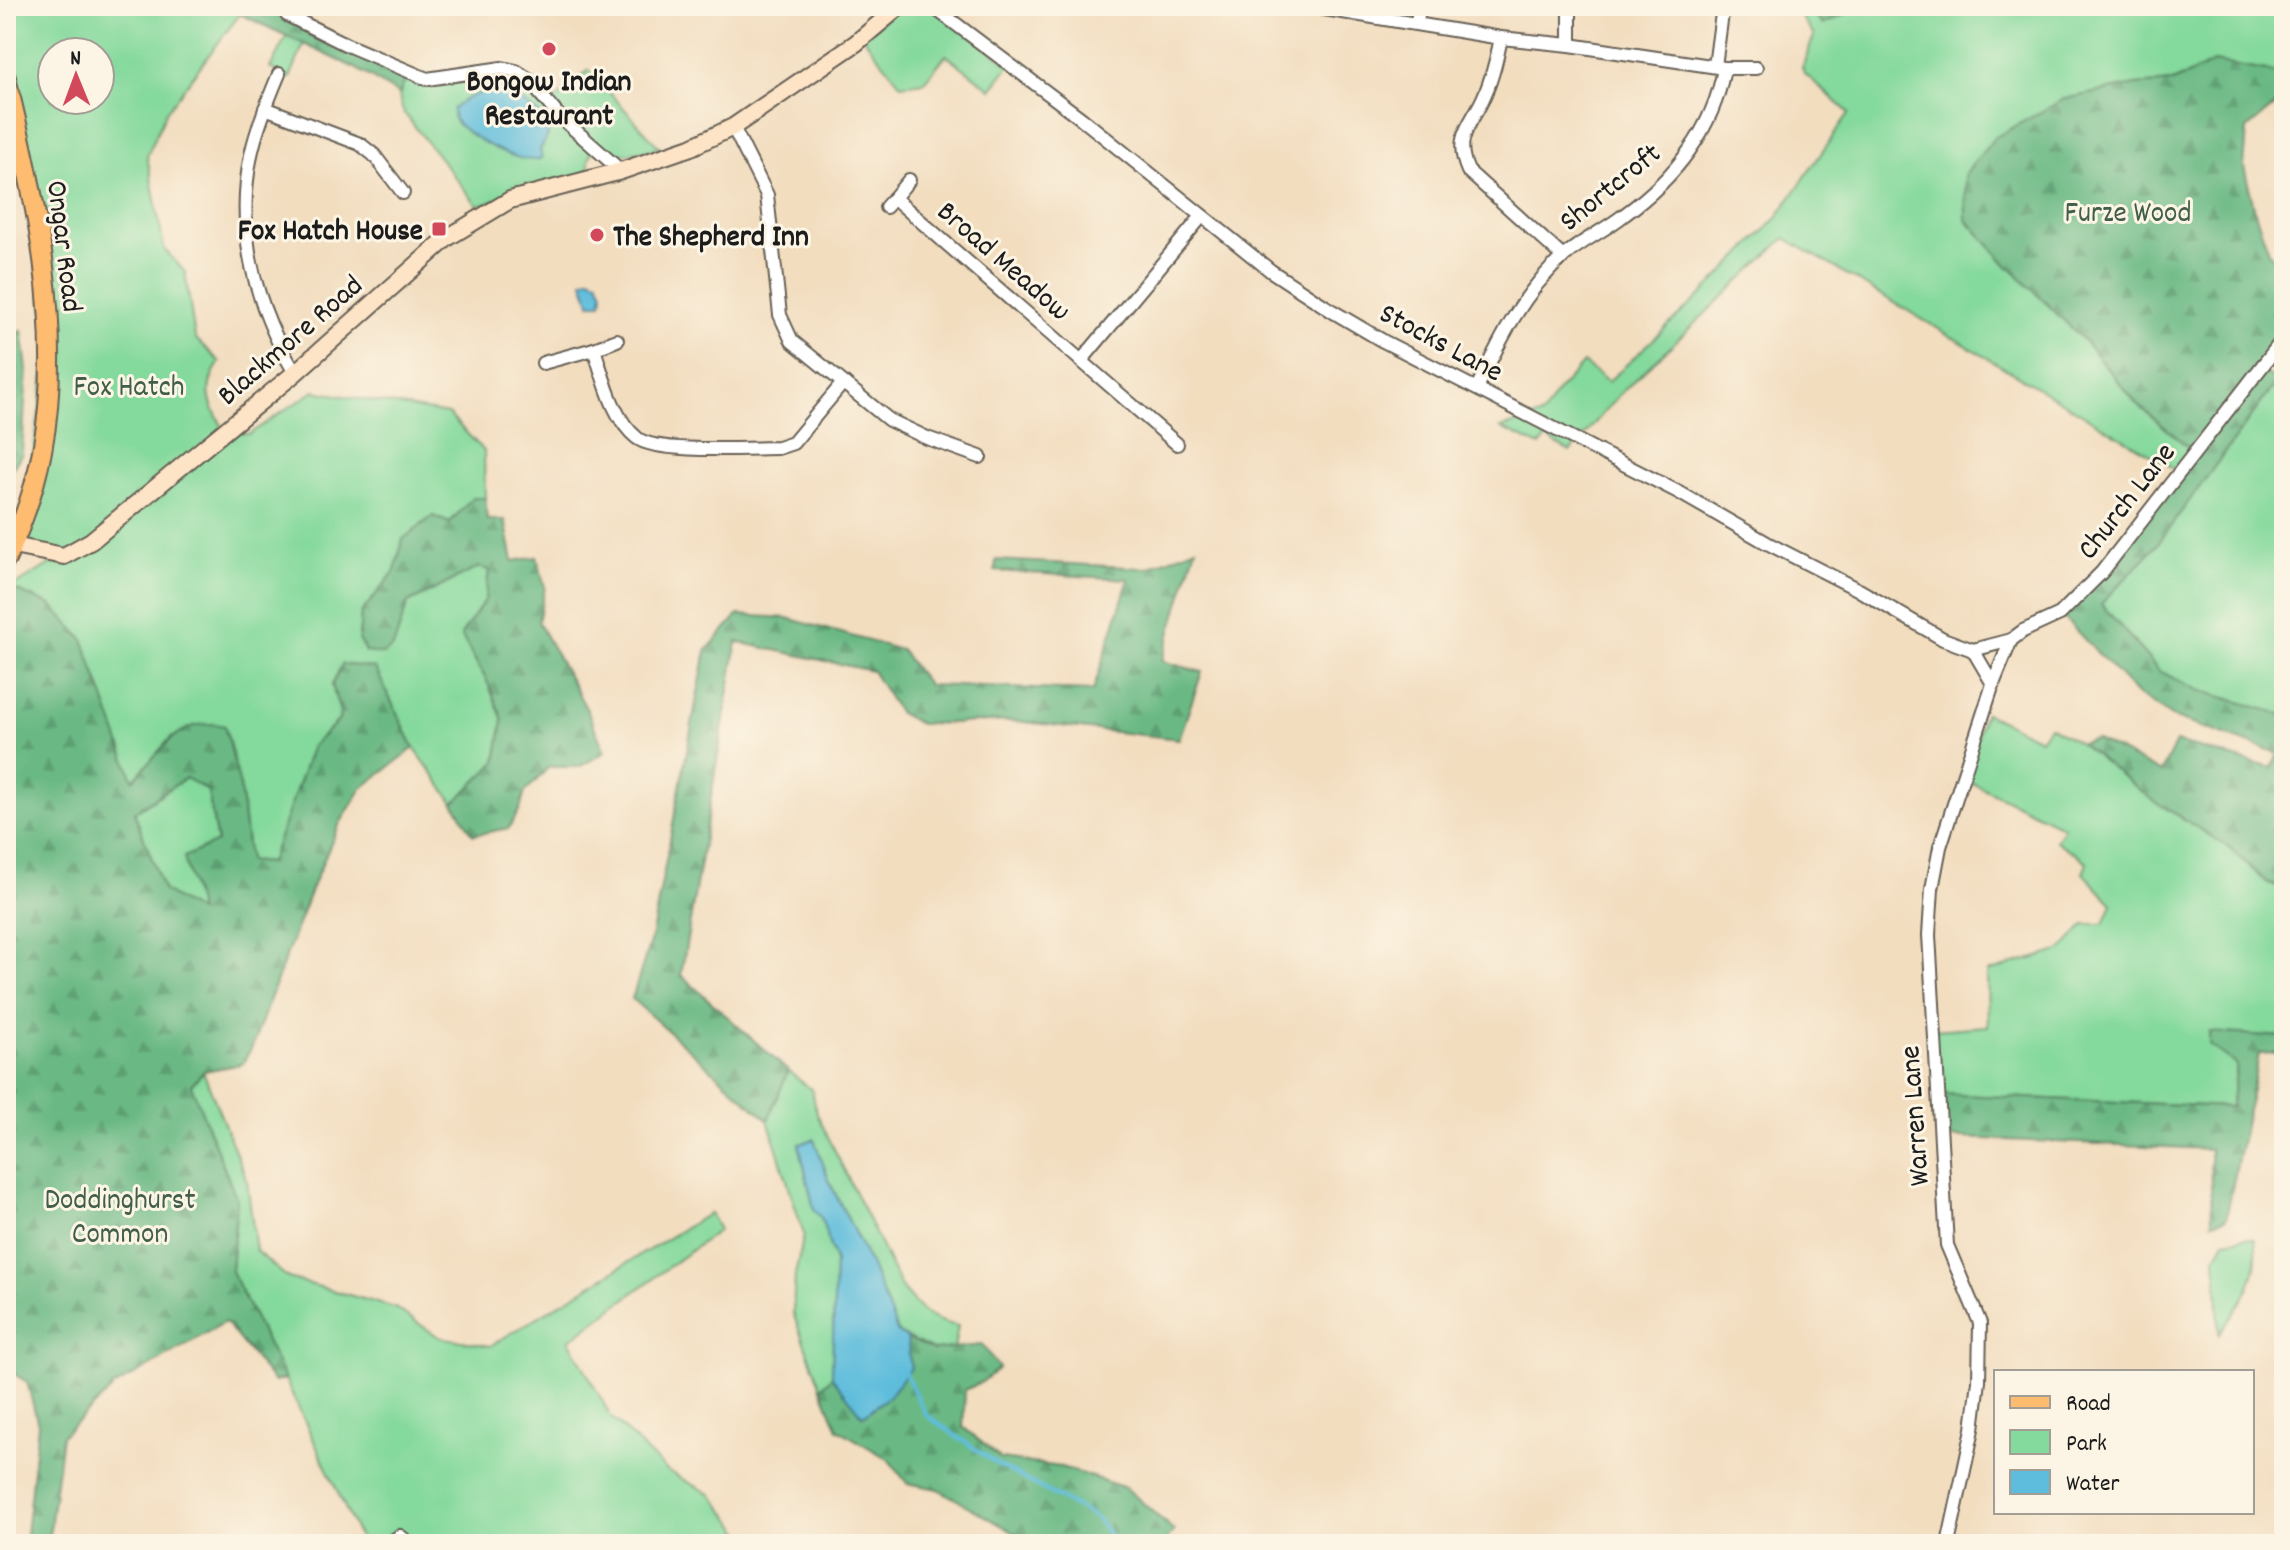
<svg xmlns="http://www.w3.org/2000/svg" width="2290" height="1550" font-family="Dekko,sans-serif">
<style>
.green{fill:#84d99c;stroke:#507a5c;stroke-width:2;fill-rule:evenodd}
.forest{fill:url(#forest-firs);stroke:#446a50;stroke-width:2;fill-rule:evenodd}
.water{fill:#5ebddc;stroke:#3d6c7c;stroke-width:2}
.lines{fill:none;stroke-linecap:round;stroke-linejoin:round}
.stream{stroke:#5ebddc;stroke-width:4}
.street-casing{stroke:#676055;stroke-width:16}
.secondary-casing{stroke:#676055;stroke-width:20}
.primary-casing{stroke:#676055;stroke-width:22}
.street{stroke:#fff;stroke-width:12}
.secondary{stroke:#fee4c6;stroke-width:16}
.primary{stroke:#fdbc70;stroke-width:18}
.poi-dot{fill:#d1495b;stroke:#fcf5e5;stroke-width:3}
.labels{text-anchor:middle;stroke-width:6;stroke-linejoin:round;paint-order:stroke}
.poi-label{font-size:30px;font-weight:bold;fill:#1c1c1c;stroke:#fcf5e5}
.street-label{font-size:30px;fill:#1c1c1c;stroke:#fcf5e5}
.park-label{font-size:30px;fill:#405e49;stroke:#fcf5e5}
</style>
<defs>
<pattern id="forest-firs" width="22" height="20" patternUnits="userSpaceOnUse" patternTransform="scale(2)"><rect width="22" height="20" fill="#6bb984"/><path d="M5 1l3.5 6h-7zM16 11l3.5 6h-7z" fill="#5c9e71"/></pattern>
</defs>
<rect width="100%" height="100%" fill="#fcf5e5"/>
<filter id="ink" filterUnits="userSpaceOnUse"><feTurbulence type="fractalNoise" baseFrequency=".0125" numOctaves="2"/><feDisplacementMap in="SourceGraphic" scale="16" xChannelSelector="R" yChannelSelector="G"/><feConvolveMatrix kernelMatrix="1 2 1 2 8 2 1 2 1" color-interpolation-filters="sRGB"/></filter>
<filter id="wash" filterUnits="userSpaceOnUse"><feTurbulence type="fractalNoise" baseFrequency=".006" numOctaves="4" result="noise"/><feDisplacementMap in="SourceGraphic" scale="32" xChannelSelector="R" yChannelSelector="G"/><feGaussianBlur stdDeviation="1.8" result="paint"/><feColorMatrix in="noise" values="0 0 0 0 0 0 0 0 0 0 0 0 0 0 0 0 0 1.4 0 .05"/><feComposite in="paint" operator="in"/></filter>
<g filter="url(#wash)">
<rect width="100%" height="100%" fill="#f2ddbf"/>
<g class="green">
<path d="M6 6H246L166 112 147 156 164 249 185 272 195 338 220 362C201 389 210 405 225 431L249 434 314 391 448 414 484 451 485 498 472 499 449 523 403 539 395 571 361 614 359 639 393 647 408 603 479 567 489 570 485 600 461 635 488 683 503 720 496 762 454 803 414 748 375 668 332 685 340 712 339 720 312 746 270 863 249 861 240 786 172 736 133 781 83 639 51 605 11 588 63 556 13 546 24 518 49 341 6 78ZM52 52H100V100H52Z"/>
<polygon points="900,6 932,6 1010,65 991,89 946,55 924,82 901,85 863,37"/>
<polygon points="1794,6 2284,6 2284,74 2214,62 2173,82 2135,85 2064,99 1966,219 2007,265 2084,340 2137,404 2194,452 2178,471 1785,238 1619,395 1570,452 1546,438 1540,446 1501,428 1543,415 1558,391 1583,363 1608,382 1707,289 1776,219 1849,113 1805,74 1802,68 1814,36"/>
<polygon points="287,35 304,44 290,78 270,68"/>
<path d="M511 69 550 105 589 70 660 148 626 154 594 147 589 159V168L583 175 551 181 508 194 487 204 477 205 404 113C395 93 401 89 410 71L427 79Z"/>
<polygon points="2278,380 2284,383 2284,715 2198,690 2159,671 2101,604 2156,546"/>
<polygon points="1985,713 2040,739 2049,726 2080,743 2151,799 2230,848 2266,882 2284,888 2284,1037 2209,1033 2209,1045 2238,1065 2231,1107 1938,1094 1933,1030 1988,1026 1987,972 2062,950 2085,924 2104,924 2112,904 2083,873 2087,862 2056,841 2064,827 1962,778"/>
<polygon points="186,778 208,791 217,843 200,913 164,891 134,812"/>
<polygon points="203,1071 247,1181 256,1251 288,1278 395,1308 439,1337 490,1346 710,1213 719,1230 569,1340 611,1417 667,1471 711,1494 751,1544 410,1544 400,1536 391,1544 362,1544 285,1379 231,1271 237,1200 191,1085"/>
<path d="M788 1071 812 1090 817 1114 902 1289C921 1311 929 1321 958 1326L954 1348 933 1350 898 1333 870 1264 831 1185 813 1139 799 1145 814 1209 821 1218 835 1262 832 1377 821 1388 793 1313 795 1275 804 1235 768 1120Z"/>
<path d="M2242 1238 2255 1239C2262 1277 2240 1305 2219 1334L2216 1257 2225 1241Z"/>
</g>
<g class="forest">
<path d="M246 6C287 6 370 53 410 71L399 94 355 68 240 14Z"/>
<polygon points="1805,6 1861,6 1823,25"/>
<polygon points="2214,62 2284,74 2284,98 2247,129 2244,167 2256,215 2270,254 2284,271 2284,339 2260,370 2278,380 2156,546 2101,604 2159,671 2198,690 2284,715 2284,888 2266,882 2230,848 2151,799 2080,743 2096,739 2161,773 2176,742 2272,768 2278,753 2175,718 2138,695 2060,614 2194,452 2137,404 2084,340 2007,265 1966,219 1965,174 1994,138 2064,99 2135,85 2173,82"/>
<polygon points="22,330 27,369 22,453 6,479 6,341"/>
<polygon points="472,498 485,498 487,520 505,520 513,561 537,557 545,587 538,622 586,708 605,752 579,767 549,767 525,792 520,809 509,828 473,835 454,803 496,762 503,720 488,683 461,635 485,600 489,570 479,567 408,603 393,647 383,654 365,652 359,639 361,613 395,571 403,539 433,516 450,523"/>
<polygon points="1196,548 1162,661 1202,672 1179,739 1015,721 920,724 899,713 872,671 737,642 681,975 788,1071 768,1120 632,999 651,939 706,651 738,615 787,618 901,650 928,685 1093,691 1129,579 995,571 996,560 1147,568"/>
<path d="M6 586 51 605 83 639 133 780C160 753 179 715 225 726L240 786 249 861 270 863 312 746 339 720 340 712 332 685 342 664 375 668 414 748 362 788 339 825 312 887 252 1047 242 1064 204 1071 191 1085 237 1200 231 1271 285 1379 274 1382 225 1322 114 1387 62 1436 48 1544H25L38 1424 27 1382 6 1369ZM186 778 208 791 217 842 184 857 199 912 164 891 134 812Z"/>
<polygon points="2209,1032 2284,1037 2284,1052 2259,1054 2226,1219 2212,1222 2210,1149 1941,1137 1938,1094 2231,1107 2237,1065 2209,1045"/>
<polygon points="907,1338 933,1350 982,1345 999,1368 982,1382 965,1390 963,1427 1001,1459 1061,1467 1126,1488 1174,1531 1164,1544 1034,1544 938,1489 907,1483 888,1459 838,1429 821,1388 832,1377 863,1416 911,1368"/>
</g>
<g class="water">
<path d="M493 89C513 89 526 106 542 116L548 135 540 150 542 158C524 168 469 137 456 122 452 118 453 114 453 109 464 98 478 93 493 89Z"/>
<polygon points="590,278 598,281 603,292 602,303 590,303 583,281"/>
<polygon points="814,1139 830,1183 870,1264 898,1333 907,1338 911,1368 888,1397 863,1416 832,1377 835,1262 821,1218 814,1209 799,1144"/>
</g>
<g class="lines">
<polyline class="stream" points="906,1375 926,1415 1000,1466 1095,1517 1117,1544"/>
</g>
</g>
<g filter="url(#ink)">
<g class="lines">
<defs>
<g id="street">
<polyline points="932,6 1082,119 1271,271 1332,311 1383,341 1680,493 1767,543 1859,590 1943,639 1973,650"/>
<polyline points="1306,6 1501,38 1570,45 1724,68 1756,68"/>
<polyline points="287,15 347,45 427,79 502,68 516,71 527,78 558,115 621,171"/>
<polyline points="1417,24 1419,6"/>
<path d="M1501 38C1497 57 1493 76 1485 94 1473 124 1452 135 1468 171L1563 257"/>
<polyline points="1570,45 1570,6"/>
<polyline points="1715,66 1723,6"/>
<path d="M279 74C268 100 257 127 251 155 235 232 256 307 295 373"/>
<polyline points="265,108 360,144 374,155 403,193"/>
<polyline points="733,127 767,195 780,315 792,341 889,420 927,438 980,457"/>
<polyline points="894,198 909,180"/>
<polyline points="886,207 894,198 1177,444"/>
<polyline points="594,349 617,340"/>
<polyline points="1081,361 1202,216"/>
<path d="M543 363 594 349C604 378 612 418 637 438 656 454 750 448 778 448L793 443 842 384"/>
<path d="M1477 388C1500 340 1523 292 1564 256 1583 240 1605 230 1624 215 1674 179 1714 129 1724 68"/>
<polyline points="1973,650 2011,640 2023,631 2060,614 2102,572 2284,338"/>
<polyline points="1993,684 2011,640"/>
<polyline points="387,1544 400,1536 410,1544"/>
<polyline points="1948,1544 1973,1429 1979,1381 1980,1323 1947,1245 1929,935 1932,889 1940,847 1993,684 1973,650"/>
</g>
<polyline id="secondary" points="13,546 64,556 91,541 295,373 447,238 510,200 621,171 691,147 733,127 856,43 900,6"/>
<path id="primary" d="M6 78C35 195 65 330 42 451 35 489 22 525 6 560"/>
</defs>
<use href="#street" class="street-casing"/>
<use href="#secondary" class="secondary-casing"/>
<use href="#primary" class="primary-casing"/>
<use href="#street" class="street"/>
<use href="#secondary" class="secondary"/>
<use href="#primary" class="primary"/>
</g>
</g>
<g class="poi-dot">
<circle cx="549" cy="49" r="8"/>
<rect x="431" y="221" width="16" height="16" rx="4"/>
<circle cx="597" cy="235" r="8"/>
</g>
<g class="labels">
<g class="poi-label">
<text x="549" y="90">Bongow Indian<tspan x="549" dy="34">Restaurant</tspan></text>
<text x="423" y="239" text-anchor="end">Fox Hatch House</text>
<text x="613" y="245" text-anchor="start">The Shepherd Inn</text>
</g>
<g class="street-label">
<text transform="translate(1609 186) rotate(-39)" y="10">Shortcroft</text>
<text transform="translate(66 246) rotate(83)" y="10">Ongar Road</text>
<text transform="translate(1005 260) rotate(41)" y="10">Broad Meadow</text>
<text transform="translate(289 339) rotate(-41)" y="10">Blackmore Road</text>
<text transform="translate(1442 341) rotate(28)" y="10">Stocks Lane</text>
<text transform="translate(2125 500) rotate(-52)" y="10">Church Lane</text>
<text transform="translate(1913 1116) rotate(-94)" y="10">Warren Lane</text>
</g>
<g class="park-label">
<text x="2128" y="221">Furze Wood</text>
<text x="129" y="395">Fox Hatch</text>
<text x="120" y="1208">Doddinghurst<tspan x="120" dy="34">Common</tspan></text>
</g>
</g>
<rect width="2290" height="1550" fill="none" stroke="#fcf5e5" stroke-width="32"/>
<rect x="1994" y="1370" width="260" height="144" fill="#fcf5e5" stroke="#a29e95" stroke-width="2"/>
<rect x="2010" y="1396" width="40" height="12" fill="#fdbc70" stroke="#a29e95" stroke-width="2"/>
<text x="2066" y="1410" font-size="24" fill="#1c1c1c">Road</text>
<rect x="2010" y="1430" width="40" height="24" fill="#84d99c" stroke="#a29e95" stroke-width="2"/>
<text x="2066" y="1450" font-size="24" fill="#1c1c1c">Park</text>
<rect x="2010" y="1470" width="40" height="24" fill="#5ebddc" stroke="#a29e95" stroke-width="2"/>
<text x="2066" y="1490" font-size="24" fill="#1c1c1c">Water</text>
<g transform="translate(76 76) rotate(359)"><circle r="38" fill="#fcf5e5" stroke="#a29e95" stroke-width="2"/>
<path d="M0-6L14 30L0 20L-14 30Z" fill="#d1495b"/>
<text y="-12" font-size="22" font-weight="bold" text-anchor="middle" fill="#1c1c1c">N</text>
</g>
</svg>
